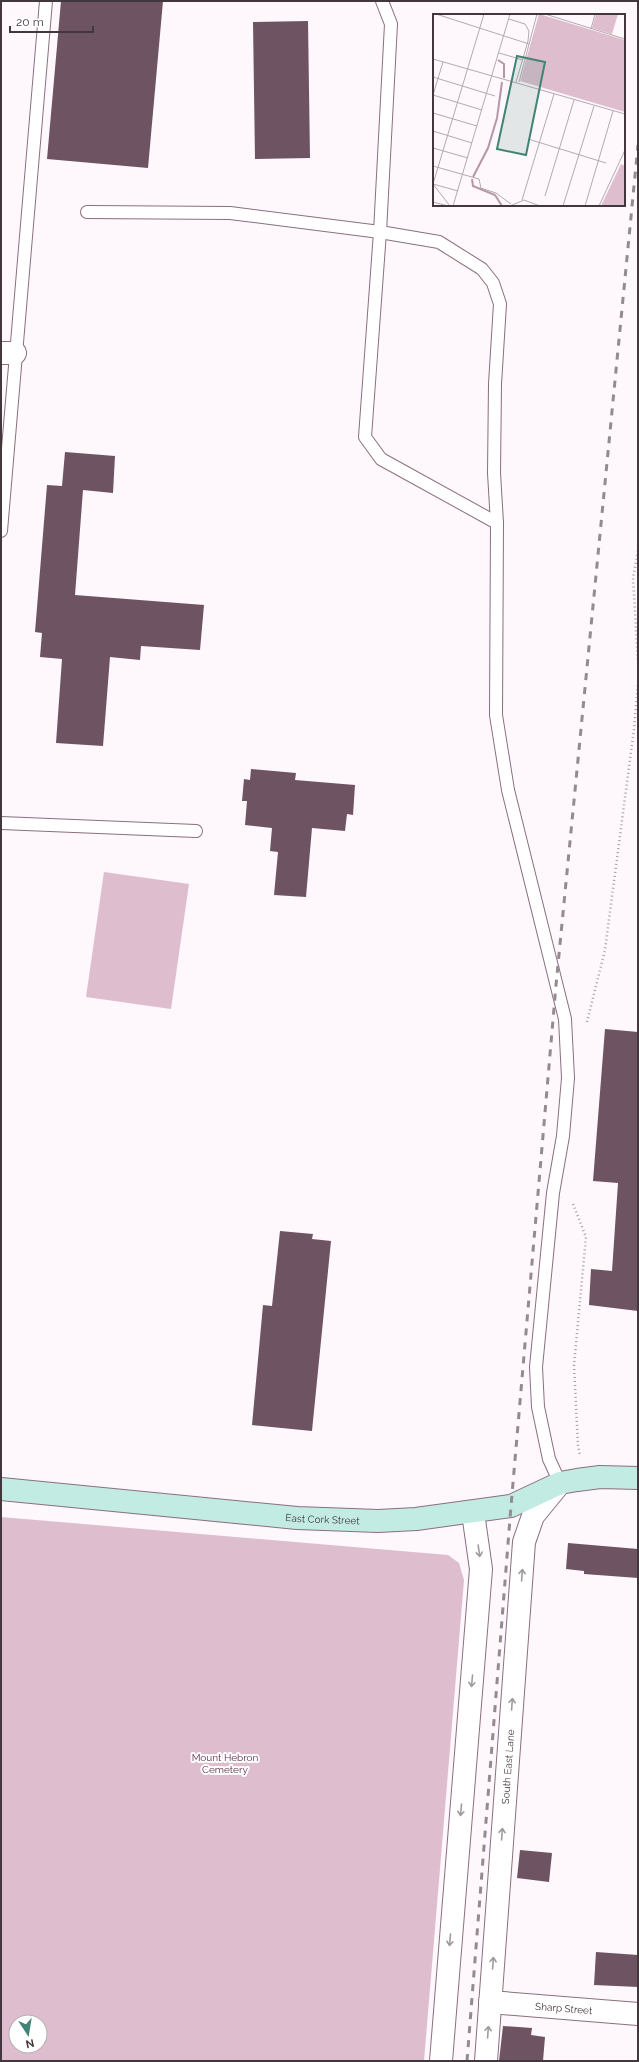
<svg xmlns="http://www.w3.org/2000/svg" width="639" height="2062" font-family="Raleway,sans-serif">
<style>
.green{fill:#debdcf;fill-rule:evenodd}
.building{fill:#6e5362}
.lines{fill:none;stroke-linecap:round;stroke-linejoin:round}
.service-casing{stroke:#8b6f7f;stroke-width:14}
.minor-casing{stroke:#8b6f7f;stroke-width:24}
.tertiary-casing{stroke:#8b6f7f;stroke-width:24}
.secondary-casing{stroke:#8b6f7f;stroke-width:24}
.path{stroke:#a79da3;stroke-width:2.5;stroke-dasharray:1 3;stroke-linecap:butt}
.service{stroke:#fff;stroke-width:12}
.minor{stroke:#fff;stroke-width:22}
.tertiary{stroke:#fff;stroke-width:22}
.secondary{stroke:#c2ebe3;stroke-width:22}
.rail{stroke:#948a90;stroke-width:3;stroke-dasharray:7 7;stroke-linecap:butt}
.oneway{stroke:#a19b9e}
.labels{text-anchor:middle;stroke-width:4;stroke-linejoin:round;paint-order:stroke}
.street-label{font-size:10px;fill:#43373e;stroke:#fff}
.park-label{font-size:10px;fill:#5d304b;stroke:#fff}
.inset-river{fill:none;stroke:#b696a7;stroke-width:2}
.inset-road{fill:none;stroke:#b3aaaf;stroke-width:1}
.view{fill:#418374;fill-opacity:0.15;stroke:#418374;stroke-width:2}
.inset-edge{fill:none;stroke:#43373e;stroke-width:2}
</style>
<rect width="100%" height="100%" fill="#fef7fb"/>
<g class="green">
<polygon points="104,872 189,884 171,1009 86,997"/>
<path d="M1 1517 448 1555 459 1563 464 1580 424 2061H1ZM16 2022H40V2046H16Z"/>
</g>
<g class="building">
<polygon points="61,1 163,1 148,168 47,159"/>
<polygon points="308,21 310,158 255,159 253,22"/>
<polygon points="65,452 115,456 113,493 83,490 75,595 204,605 200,650 141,646 140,660 110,657 103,746 56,743 62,659 40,657 42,633 35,632 47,485 62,486"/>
<polygon points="251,769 296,773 295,780 355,785 353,815 347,814 345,831 312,828 306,897 274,895 278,852 270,851 272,828 245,825 247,801 242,801 244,779 250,780"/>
<polygon points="605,1029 638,1032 638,1311 589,1305 591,1269 612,1271 618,1183 593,1181"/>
<polygon points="280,1231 313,1234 312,1239 331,1241 312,1431 252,1425 263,1305 272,1306"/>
<polygon points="568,1543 638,1549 638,1578 584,1574 584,1571 566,1569"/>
<polygon points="520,1850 552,1853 549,1882 517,1878"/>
<polygon points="596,1952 638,1955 638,1987 594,1985"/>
<polygon points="503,2026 532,2028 531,2035 545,2037 543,2061 499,2061"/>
</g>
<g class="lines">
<defs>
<g id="service">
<polyline points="382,1 391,24 380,232 365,437 381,459 497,523 496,715 508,790 565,1019 568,1078 563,1136 553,1193 536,1367 538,1407 549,1459 560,1483"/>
<polyline points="87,212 230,213 380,232 439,242 482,269 493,283 500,304 495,384 494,473 497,523"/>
<polyline points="1,531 46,1"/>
<polyline points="1,823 196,831"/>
</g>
<g id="minor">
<polyline points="1,353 15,353"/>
<path id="s1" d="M490 2002 638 2014"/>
</g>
<g id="tertiary">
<polyline points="441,2061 481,1569 473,1513"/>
<path id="s2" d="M486 2061 524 1542 533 1516 560 1483"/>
</g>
<g id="secondary">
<path id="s3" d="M1 1489 297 1518 378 1521 416 1519 511 1506 560 1483 577 1480 600 1477 638 1478"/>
</g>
</defs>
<use href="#service" class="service-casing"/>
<use href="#minor" class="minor-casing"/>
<use href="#tertiary" class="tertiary-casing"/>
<use href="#secondary" class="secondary-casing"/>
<g class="path">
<polyline points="638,551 633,578 638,662"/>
<polyline points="587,1022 605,950 634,729 638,684"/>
<polyline points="573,1204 586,1237 574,1365 578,1446 580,1455"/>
</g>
<use href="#service" class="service"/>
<use href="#minor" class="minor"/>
<use href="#tertiary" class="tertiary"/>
<use href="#secondary" class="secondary"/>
<polyline class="rail" points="467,2061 511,1506 556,985 638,145"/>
</g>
<defs><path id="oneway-shaft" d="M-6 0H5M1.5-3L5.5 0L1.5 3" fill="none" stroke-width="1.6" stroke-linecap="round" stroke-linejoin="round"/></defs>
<g class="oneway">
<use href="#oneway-shaft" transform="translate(479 1551) rotate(82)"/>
<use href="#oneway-shaft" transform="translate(522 1575) rotate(-86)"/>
<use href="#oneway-shaft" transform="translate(472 1681) rotate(95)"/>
<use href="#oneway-shaft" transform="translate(512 1704) rotate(-86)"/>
<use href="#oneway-shaft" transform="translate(461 1810) rotate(95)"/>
<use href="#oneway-shaft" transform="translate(502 1834) rotate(-86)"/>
<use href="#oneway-shaft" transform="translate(450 1940) rotate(95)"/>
<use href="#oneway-shaft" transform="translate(493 1963) rotate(-86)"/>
<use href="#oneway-shaft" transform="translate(488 2032) rotate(-86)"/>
</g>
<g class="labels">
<g class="street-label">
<text dy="4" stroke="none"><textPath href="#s3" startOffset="323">East Cork Street</textPath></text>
<text dy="4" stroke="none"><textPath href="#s2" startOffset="295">South East Lane</textPath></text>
<text dy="4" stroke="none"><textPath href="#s1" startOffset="74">Sharp Street</textPath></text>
</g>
<g class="park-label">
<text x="225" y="1761">Mount Hebron<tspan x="225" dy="12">Cemetery</tspan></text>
</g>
</g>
<g transform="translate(433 14)">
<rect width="192" height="192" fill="#fef7fb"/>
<path d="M106 0 192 26V98L87 67ZM163 0H185L179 20 159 14ZM188 150 192 152V192H168Z" fill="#debdcf"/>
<path class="inset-river" d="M65 46 71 50V64M40 163 55 134 64 104 69 68M39 165 40 172 62 181 69 192"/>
<path class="inset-road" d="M3 0 96 30M112 0 192 25M76 5 92 10 96 17 95 27 83 68M158 15 162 0M66 39 90 46M0 45 192 100M0 63 62 82M86 68 104 0M0 81 49 96M0 81 10 48M0 99 44 112M0 117 39 129M95 125 173 149M0 134 35 144M0 152 46 165 48 174 63 179 78 190M0 170 25 177M0 170 51 0M0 170 17 192M112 182 141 86M89 186 121 80M0 188 15 192M20 192 77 0M77 192 91 186 107 192M130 192 161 92M152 192 180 97M166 192 192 136"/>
<path class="view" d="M84 42 112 48 93 141 64 135Z"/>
<rect width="192" height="192" class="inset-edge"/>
</g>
<rect width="639" height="2062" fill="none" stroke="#43373e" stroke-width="4"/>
<g transform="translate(28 2034) rotate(168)"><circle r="19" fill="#ffffff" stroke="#b4afb2"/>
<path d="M0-3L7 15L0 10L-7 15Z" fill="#418374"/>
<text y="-6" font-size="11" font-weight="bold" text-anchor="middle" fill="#43373e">N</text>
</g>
<path d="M10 26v6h83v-6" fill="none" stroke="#43373e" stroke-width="2"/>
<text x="16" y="26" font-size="12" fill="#43373e" stroke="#ffffff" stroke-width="3" paint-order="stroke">20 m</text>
</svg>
